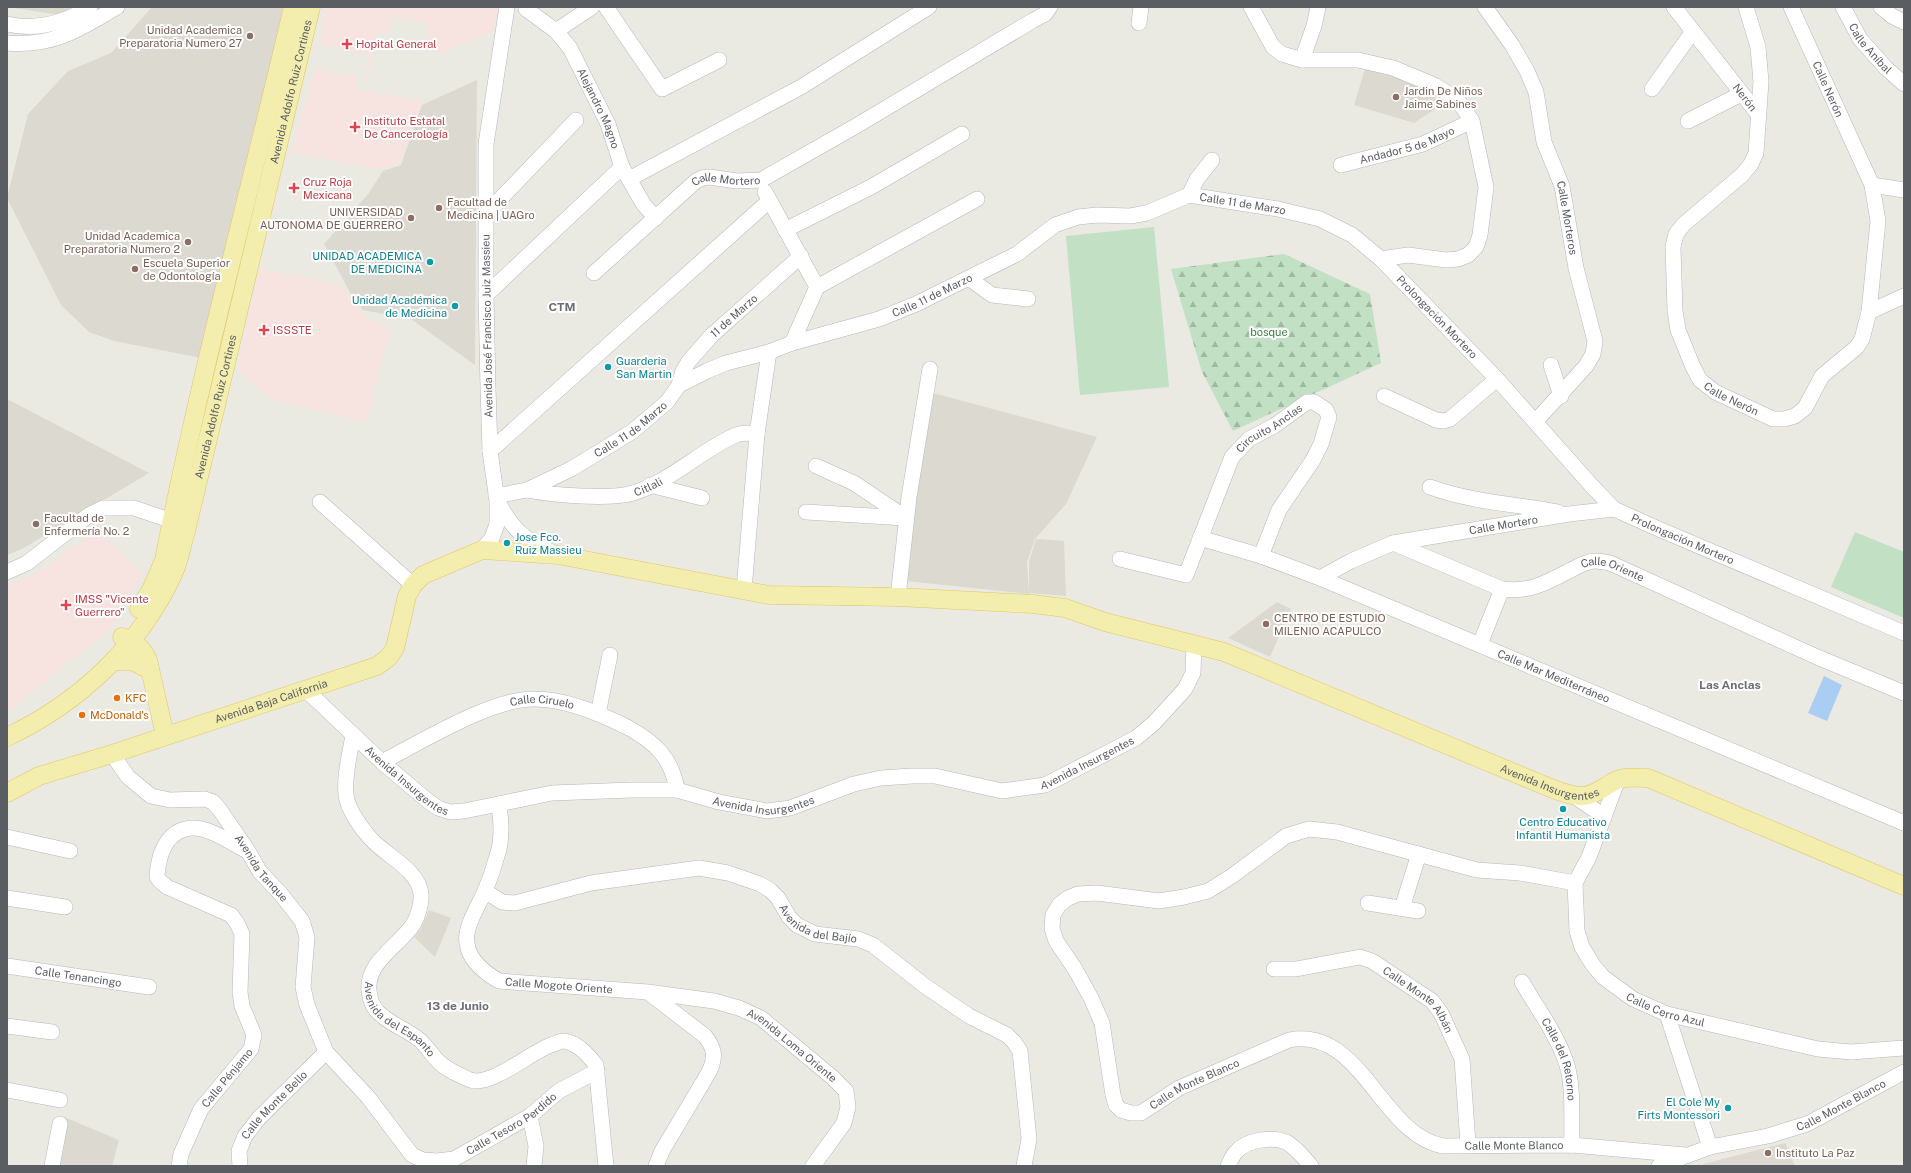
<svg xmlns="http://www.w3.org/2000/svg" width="1911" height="1173" font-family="'Public Sans',sans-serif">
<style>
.education{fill:#dbd9d0}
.medical{fill:#f7e3df}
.forest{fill:url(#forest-firs)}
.park{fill:#c1e0c4}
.water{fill:#aacdf3}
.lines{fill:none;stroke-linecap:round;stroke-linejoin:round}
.minor-casing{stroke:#b4b7bb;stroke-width:16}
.major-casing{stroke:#dec768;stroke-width:19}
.minor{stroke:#fff;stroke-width:15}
.major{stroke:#f4eeae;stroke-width:18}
.education-dot{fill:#8d6e63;stroke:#fff;stroke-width:1.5}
.health-dot{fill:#e0444e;stroke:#fff;stroke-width:1.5}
.culture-dot{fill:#0f9aa8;stroke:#fff;stroke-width:1.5}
.food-dot{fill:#e8710a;stroke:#fff;stroke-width:1.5}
.labels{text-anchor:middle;stroke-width:4;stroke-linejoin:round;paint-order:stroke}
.education-label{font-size:11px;fill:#785e54;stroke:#fff;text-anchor:start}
.health-label{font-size:11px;fill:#be3a42;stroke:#fff;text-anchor:start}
.street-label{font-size:11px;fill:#5a5d61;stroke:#fff}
.culture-label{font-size:11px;fill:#0d838f;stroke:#fff;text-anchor:end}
.park-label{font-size:11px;fill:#3e7c46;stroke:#fff}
.food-label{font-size:11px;fill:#c56008;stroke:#fff;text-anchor:start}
.neighbourhood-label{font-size:12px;font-weight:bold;fill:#6b6e72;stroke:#fff}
</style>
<defs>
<pattern id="forest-firs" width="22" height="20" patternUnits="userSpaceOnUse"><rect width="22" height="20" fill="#c1e0c4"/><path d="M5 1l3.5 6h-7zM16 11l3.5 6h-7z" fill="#a0b9a3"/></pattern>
</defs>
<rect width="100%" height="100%" fill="#ebeae2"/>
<g class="education">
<polygon points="7,7 72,7 60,15"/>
<polygon points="152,7 283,7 212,360 114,341 89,332 61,305 7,198 28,114 68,71 111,53"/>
<polygon points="1365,69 1399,78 1436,90 1435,109 1414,123 1354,105"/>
<polygon points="477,80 475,365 411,319 362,310 358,298 351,294 324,244 369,193 383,171 401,165 422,105"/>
<polygon points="933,393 1097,437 1066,504 1035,539 1027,562 1029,594 906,581 907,547"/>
<polygon points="7,399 149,473 22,549 7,555"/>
<polygon points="1036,539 1064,541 1066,596 1029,593 1029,562"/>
<polygon points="1277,602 1291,609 1270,657 1228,638"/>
<polygon points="429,910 451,918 435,957 414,937 421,929"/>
<polygon points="64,1117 119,1140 112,1166 54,1166"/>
<polygon points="1785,1143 1795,1166 1699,1166 1707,1163"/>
</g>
<g class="medical">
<polygon points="327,7 500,7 493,31 441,53 427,44 430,24 392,17 388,34 377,32 367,82 364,82 369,55 320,45"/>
<polygon points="315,69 358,76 355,89 422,101 399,163 380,169 291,153"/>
<polygon points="259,268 338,284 356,301 367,320 390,326 366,422 274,400 237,370"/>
<polygon points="97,531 142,574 112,627 7,712 7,583 32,577"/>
</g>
<polygon class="forest" points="1284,254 1370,294 1381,363 1233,431 1202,372 1171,269"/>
<g class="park">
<polygon points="1154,227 1169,387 1080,395 1066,236"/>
<polygon points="1855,532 1904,552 1904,618 1831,587"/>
</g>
<polygon class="water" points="1824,676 1842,685 1827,721 1808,713"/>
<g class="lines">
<defs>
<g id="minor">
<polyline points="606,7 662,89 719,60"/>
<polyline points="1251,7 1273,47 1282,54 1302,60 1358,60 1393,68 1434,85 1457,99 1472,121 1486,187 1480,235 1476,247 1468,255 1458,259 1446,260 1408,255 1381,259"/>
<path id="s1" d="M1485 7 1512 45 1527 71 1536 92 1544 142 1562 186 1576 268 1595 341 1593 354 1586 366 1535 422"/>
<path id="s2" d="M1674 7 1758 114"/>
<path id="s3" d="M1746 7 1758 47 1761 82 1756 153 1751 164 1742 175 1684 224 1676 234 1673 247 1675 311 1678 330 1693 367 1700 380 1715 392 1773 419H1784L1795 416 1805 408 1822 376 1857 347 1862 339 1869 312 1878 221 1872 185 1791 7"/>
<path id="s4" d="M1843 7 1860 39 1886 68 1904 84"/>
<polyline points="1881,7 1892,16 1904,22"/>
<path id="s5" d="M526 9 556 31 570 48 608 124 622 167 644 205 656 218"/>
<polyline points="1139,23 1141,7"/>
<path d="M7 24C37 31 64 23 90 7"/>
<polyline points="556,31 592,7"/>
<path d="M7 43C52 47 79 30 117 7"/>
<polyline points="1302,60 1314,26 1318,7"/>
<polyline points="1652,89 1693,31"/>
<polyline points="1688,121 1741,94"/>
<path id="s6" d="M1341 165 1423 144 1472 121"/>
<polyline points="629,179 801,87 929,7"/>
<polyline points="1872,185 1904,190"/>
<polyline points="765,192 817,287"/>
<polyline points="1189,195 1197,179 1212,160"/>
<polyline points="485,215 576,120"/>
<polyline points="785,230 871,187 962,134"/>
<path id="s7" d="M594 273 696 181 702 178 709 177 737 181 761 180 856 126 1032 21 1045 14 1050 7"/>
<polyline points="970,279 992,295 1028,299"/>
<polyline points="486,295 622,167"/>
<polyline points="1869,312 1904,296"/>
<polyline points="792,343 817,287 977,199"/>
<polyline points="1551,365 1561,396"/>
<path id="s8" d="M679 385 683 371 689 361 712 335 801 256"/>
<polyline points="1384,396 1436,420 1444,421 1450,419 1497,379"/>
<polyline points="490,451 769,201"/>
<polyline points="816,466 854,483 906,518"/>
<polyline points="650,485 702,498"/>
<path d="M1430 487C1471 502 1515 504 1558 512"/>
<path id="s9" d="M527 490C552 495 609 500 633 493 668 483 703 449 736 435 743 432 750 433 757 434"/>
<path id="s10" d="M496 496 527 490 571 469 599 452 633 431 667 402 679 385 707 371 726 363 769 352 792 343 879 319 916 304 1017 254 1055 225 1078 217 1097 215 1130 216 1147 213 1189 195 1278 209 1320 219 1352 235 1381 259 1497 379 1591 485 1614 509 1661 530 1904 633"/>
<polyline points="320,502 413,585"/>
<path d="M498 502C514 531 523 539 554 553"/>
<polyline points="806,512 905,518"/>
<path id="s11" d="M1200 538 1261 556 1320 578 1904 823"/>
<path id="s12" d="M1393 543 1502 589C1529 593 1548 582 1571 570 1578 566 1587 561 1595 561 1600 561 1605 562 1610 563L1817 657 1904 693"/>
<polyline points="482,550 492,538 497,524 497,501 490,451 488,388 486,295 486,144 507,7"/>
<path id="s13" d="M1120 559 1186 575 1232 457 1249 439 1274 426 1307 402H1314L1326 410 1329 417 1321 444 1313 460 1279 510 1261 556"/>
<polyline points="7,572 27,563 89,515 103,508 134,508 172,521 180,527"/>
<path id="s14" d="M1320 578 1351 561 1393 543 1569 514 1614 509"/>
<polyline points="744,590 757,434 769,352"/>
<polyline points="898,597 909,497 930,369"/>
<polyline points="1480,644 1502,589"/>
<path id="s15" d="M306 690 382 762 428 801 438 808 450 812 464 811 552 793 631 790H677L719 802 767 811 790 808 854 784 881 778 912 776H935L1002 791 1045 785 1136 738 1154 723 1185 689 1193 673 1194 644"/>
<polyline points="598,714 610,655"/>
<path id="s16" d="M353 735C350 754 344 775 346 795 348 810 361 828 371 839 385 855 419 870 421 894 422 902 418 916 414 923 400 946 366 961 369 991 370 999 373 1008 379 1013 390 1024 405 1029 417 1038 425 1043 430 1053 437 1060 445 1069 457 1074 468 1079 488 1090 530 1052 551 1045 555 1044 560 1041 563 1041 577 1042 588 1055 596 1065L606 1166"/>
<path id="s17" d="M112 754 128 777 151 796 170 800 205 799 213 802 220 810 248 851 260 872 280 893 302 921 307 937 303 987 307 1005 326 1052 368 1097 412 1155 423 1160 437 1161 454 1159 530 1116 559 1091 597 1071"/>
<path id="s18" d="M382 762C421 742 492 698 535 699 566 699 599 713 627 727 655 742 672 758 677 790"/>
<path id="s19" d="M1618 779 1589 857 1575 883 1577 931 1582 947 1593 965 1603 977 1633 999 1667 1014 1818 1049 1851 1052 1904 1048"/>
<polyline points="1571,794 1598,812 1604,818"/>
<path id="s20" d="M499 804C501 821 503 839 497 856 494 867 490 879 485 891 479 905 464 927 467 943 469 961 485 973 499 981L648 992 714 1001 739 1008 761 1018 832 1077 846 1091 848 1107 844 1123 813 1166"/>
<polyline points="7,837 70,851"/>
<path id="s21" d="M1575 883 1520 873 1477 870 1337 832 1309 829 1286 836 1232 876 1208 891 1184 897 1159 901 1097 893 1078 894 1068 898 1059 905 1053 915 1052 928 1056 941 1075 969 1091 998 1102 1023 1113 1095 1116 1105 1121 1110 1131 1113H1141L1179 1088 1289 1040C1361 1026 1381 1135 1443 1146L1572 1145 1685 1155"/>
<path id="s22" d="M485 891 502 902 515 903 591 883 699 868 728 873 760 884 770 890 778 898 789 917 797 925 815 934 858 939 873 945 925 986 969 1016 1007 1035 1014 1042 1020 1051 1029 1139 1024 1166"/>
<polyline points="7,898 65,907"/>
<polyline points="1368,903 1418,911"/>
<polyline points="1402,908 1419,854"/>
<path id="s23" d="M7 966 149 987"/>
<path id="s24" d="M1274 969H1296L1360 957 1372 961 1432 1001 1441 1013 1462 1059 1468 1144"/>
<path id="s25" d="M1522 982C1537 1008 1558 1036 1567 1065 1574 1090 1571 1119 1572 1145"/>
<path d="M649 993 705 1036C715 1049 716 1057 709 1072L662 1151 656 1166"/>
<polyline points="1667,1014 1710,1147"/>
<polyline points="7,1026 52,1032"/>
<polyline points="7,1090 60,1100"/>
<polyline points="530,1116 536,1146 534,1166"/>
<polyline points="52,1166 60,1124"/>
<path id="s26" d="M179 1166 181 1154 201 1109 251 1049 254 1035 242 1006 240 992 242 934 237 923 231 915 167 887C164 884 158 881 157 876 157 873 158 869 158 867 161 848 170 830 191 828 210 827 231 843 247 851"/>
<path id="s27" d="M240 1166 239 1151 245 1136 259 1118 326 1052"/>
<path d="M1228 1166C1230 1162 1232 1156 1236 1152 1246 1140 1272 1136 1286 1142 1296 1147 1304 1158 1311 1166"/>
<path id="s28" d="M1659 1166 1710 1147 1768 1136 1807 1124 1904 1072"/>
</g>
<g id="major">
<path d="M139 609 151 590 164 560C200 374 250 191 293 7"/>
<path d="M122 637C135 641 143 649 148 660L165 735"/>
<polyline points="113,661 132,661 150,670"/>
<path id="s29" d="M7 737C79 703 141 645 174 572 180 559 182 544 186 531L311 7"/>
<path id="s30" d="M7 793 39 776 112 754 377 666 388 658 395 648 407 596 413 585 423 575 482 550 558 555 769 595 898 597 1033 604 1065 608 1105 622 1224 652 1524 777C1540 783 1567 797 1583 796 1596 795 1606 785 1617 780 1627 776 1638 778 1648 778L1904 886"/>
</g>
</defs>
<use href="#minor" class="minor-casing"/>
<use href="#major" class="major-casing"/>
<use href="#minor" class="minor"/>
<use href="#major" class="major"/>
</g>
<g class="education-dot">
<circle cx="250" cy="36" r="4"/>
<circle cx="1396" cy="97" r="4"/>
<circle cx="439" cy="208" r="4"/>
<circle cx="411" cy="218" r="4"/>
<circle cx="188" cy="242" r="4"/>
<circle cx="135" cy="269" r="4"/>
<circle cx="36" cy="524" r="4"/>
<circle cx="1266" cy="624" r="4"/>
<circle cx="1768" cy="1153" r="4"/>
</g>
<g class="health-dot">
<path d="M345 38h4v4h4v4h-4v4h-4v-4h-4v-4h4z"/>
<path d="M353 121h4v4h4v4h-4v4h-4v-4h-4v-4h4z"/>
<path d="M292 182h4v4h4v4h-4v4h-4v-4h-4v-4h4z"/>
<path d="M262 324h4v4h4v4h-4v4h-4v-4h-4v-4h4z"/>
<path d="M64 599h4v4h4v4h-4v4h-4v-4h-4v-4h4z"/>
</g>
<g class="culture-dot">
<circle cx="430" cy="262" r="4"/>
<circle cx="455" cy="306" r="4"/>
<circle cx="608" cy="367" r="4"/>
<circle cx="507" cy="543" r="4"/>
<circle cx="1563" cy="809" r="4"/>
<circle cx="1728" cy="1108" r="4"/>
</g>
<g class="food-dot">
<circle cx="117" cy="698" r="4"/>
<circle cx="82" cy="715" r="4"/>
</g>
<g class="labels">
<g class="education-label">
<text x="242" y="34" text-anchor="end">Unidad Academica<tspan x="242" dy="13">Preparatoria Numero 27</tspan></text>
<text x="1404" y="95">Jardin De Niños<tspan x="1404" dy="13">Jaime Sabines</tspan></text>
<text x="447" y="206">Facultad de<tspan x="447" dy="13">Medicina | UAGro</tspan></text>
<text x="403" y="216" text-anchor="end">UNIVERSIDAD<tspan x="403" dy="13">AUTONOMA DE GUERRERO</tspan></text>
<text x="180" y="240" text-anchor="end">Unidad Academica<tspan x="180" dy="13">Preparatoria Numero 2</tspan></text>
<text x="143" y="267">Escuela Superior<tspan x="143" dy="13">de Odontología</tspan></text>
<text x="44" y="522">Facultad de<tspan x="44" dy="13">Enfermería No. 2</tspan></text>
<text x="1274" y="622">CENTRO DE ESTUDIO<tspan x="1274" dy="13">MILENIO ACAPULCO</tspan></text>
<text x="1776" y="1157">Instituto La Paz</text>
</g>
<g class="health-label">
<text x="356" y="48">Hopital General</text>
<text x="364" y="125">Instituto Estatal<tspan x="364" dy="13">De Cancerología</tspan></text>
<text x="303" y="186">Cruz Roja<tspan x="303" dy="13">Mexicana</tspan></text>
<text x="273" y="334">ISSSTE</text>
<text x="75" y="603">IMSS "Vicente<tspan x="75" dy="13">Guerrero"</tspan></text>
</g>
<g class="street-label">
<text dy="4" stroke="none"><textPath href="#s4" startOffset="50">Calle Aníbal</textPath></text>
<text transform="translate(1828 89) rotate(66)" y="4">Calle Nerón</text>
<text dy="4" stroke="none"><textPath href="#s29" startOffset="734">Avenida Adolfo Ruiz Cortines</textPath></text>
<text dy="4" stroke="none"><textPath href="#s2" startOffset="115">Nerón</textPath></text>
<text dy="4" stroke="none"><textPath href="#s5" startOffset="126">Alejandro Magno</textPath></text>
<text dy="4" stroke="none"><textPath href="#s6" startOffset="69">Andador 5 de Mayo</textPath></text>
<text dy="4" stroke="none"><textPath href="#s7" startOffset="168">Calle Mortero</textPath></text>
<text dy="4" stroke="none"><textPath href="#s10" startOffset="824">Calle 11 de Marzo</textPath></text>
<text dy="4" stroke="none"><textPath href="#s1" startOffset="230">Calle Morteros</textPath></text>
<text dy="4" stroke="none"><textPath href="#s10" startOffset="488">Calle 11 de Marzo</textPath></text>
<text dy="4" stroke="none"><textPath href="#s8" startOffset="90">11 de Marzo</textPath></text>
<text dy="4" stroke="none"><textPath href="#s10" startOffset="1057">Prolongación Mortero</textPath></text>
<text transform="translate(487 326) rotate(-91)" y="4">Avenida José Francisco Juiz Massieu</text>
<text dy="4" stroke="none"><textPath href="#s3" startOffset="451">Calle Nerón</textPath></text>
<text dy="4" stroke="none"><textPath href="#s29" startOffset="410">Avenida Adolfo Ruiz Cortines</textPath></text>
<text dy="4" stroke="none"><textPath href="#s10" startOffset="152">Calle 11 de Marzo</textPath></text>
<text dy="4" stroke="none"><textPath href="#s13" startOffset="242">Circuito Anclas</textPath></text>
<text dy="4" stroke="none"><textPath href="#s9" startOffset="123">Citlali</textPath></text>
<text dy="4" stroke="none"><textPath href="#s14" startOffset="193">Calle Mortero</textPath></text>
<text dy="4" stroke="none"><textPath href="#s10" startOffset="1393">Prolongación Mortero</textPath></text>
<text dy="4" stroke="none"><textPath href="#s12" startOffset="236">Calle Oriente</textPath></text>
<text dy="4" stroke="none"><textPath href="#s11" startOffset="380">Calle Mar Mediterráneo</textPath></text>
<text dy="4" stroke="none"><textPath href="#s30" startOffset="280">Avenida Baja California</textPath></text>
<text dy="4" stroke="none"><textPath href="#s18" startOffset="174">Calle Ciruelo</textPath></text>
<text dy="4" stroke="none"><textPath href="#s15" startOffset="844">Avenida Insurgentes</textPath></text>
<text dy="4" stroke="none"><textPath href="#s30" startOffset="1666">Avenida Insurgentes</textPath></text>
<text dy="4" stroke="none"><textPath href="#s15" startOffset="136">Avenida Insurgentes</textPath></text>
<text dy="4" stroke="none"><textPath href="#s15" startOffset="508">Avenida Insurgentes</textPath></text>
<text dy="4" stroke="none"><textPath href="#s17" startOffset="203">Avenida Tanque</textPath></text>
<text dy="4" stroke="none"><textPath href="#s22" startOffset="359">Avenida del Bajío</textPath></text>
<text dy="4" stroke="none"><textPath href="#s23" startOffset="72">Calle Tenancingo</textPath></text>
<text dy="4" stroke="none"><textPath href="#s20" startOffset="257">Calle Mogote Oriente</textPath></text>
<text dy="4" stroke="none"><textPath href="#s24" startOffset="161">Calle Monte Albán</textPath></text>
<text dy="4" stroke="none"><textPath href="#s19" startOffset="286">Calle Cerro Azul</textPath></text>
<text dy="4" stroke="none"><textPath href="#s16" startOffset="344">Avenida del Espanto</textPath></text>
<text dy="4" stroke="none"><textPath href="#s20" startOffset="504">Avenida Loma Oriente</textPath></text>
<text dy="4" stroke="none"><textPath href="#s25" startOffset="87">Calle del Retorno</textPath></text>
<text dy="4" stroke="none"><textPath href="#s26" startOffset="102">Calle Pénjamo</textPath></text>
<text dy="4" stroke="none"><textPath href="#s21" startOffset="850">Calle Monte Blanco</textPath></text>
<text dy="4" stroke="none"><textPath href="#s28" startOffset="193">Calle Monte Blanco</textPath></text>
<text dy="4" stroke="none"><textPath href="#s27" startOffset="74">Calle Monte Bello</textPath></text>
<text dy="4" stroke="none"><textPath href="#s17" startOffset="651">Calle Tesoro Perdido</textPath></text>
<text dy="4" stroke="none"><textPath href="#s21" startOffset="1221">Calle Monte Blanco</textPath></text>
</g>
<g class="culture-label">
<text x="422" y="260">UNIDAD ACADEMICA<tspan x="422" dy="13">DE MEDICINA</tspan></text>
<text x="447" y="304">Unidad Académica<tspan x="447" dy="13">de Medicina</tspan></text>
<text x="616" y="365" text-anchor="start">Guarderia<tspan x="616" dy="13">San Martin</tspan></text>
<text x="515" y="541" text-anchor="start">Jose Fco.<tspan x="515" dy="13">Ruiz Massieu</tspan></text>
<text x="1563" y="826" text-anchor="middle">Centro Educativo<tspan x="1563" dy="13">Infantil Humanista</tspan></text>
<text x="1720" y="1106">El Cole My<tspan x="1720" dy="13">Firts Montessori</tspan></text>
</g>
<g class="park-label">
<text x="1269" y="336">bosque</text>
</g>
<g class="food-label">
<text x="125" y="702">KFC</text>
<text x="90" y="719">McDonald's</text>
</g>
<g class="neighbourhood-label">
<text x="562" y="311">CTM</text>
<text x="1730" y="689">Las Anclas</text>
<text x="458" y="1010">13 de Junio</text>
</g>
</g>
<rect width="1911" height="1173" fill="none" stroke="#5a5d61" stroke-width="16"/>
</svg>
